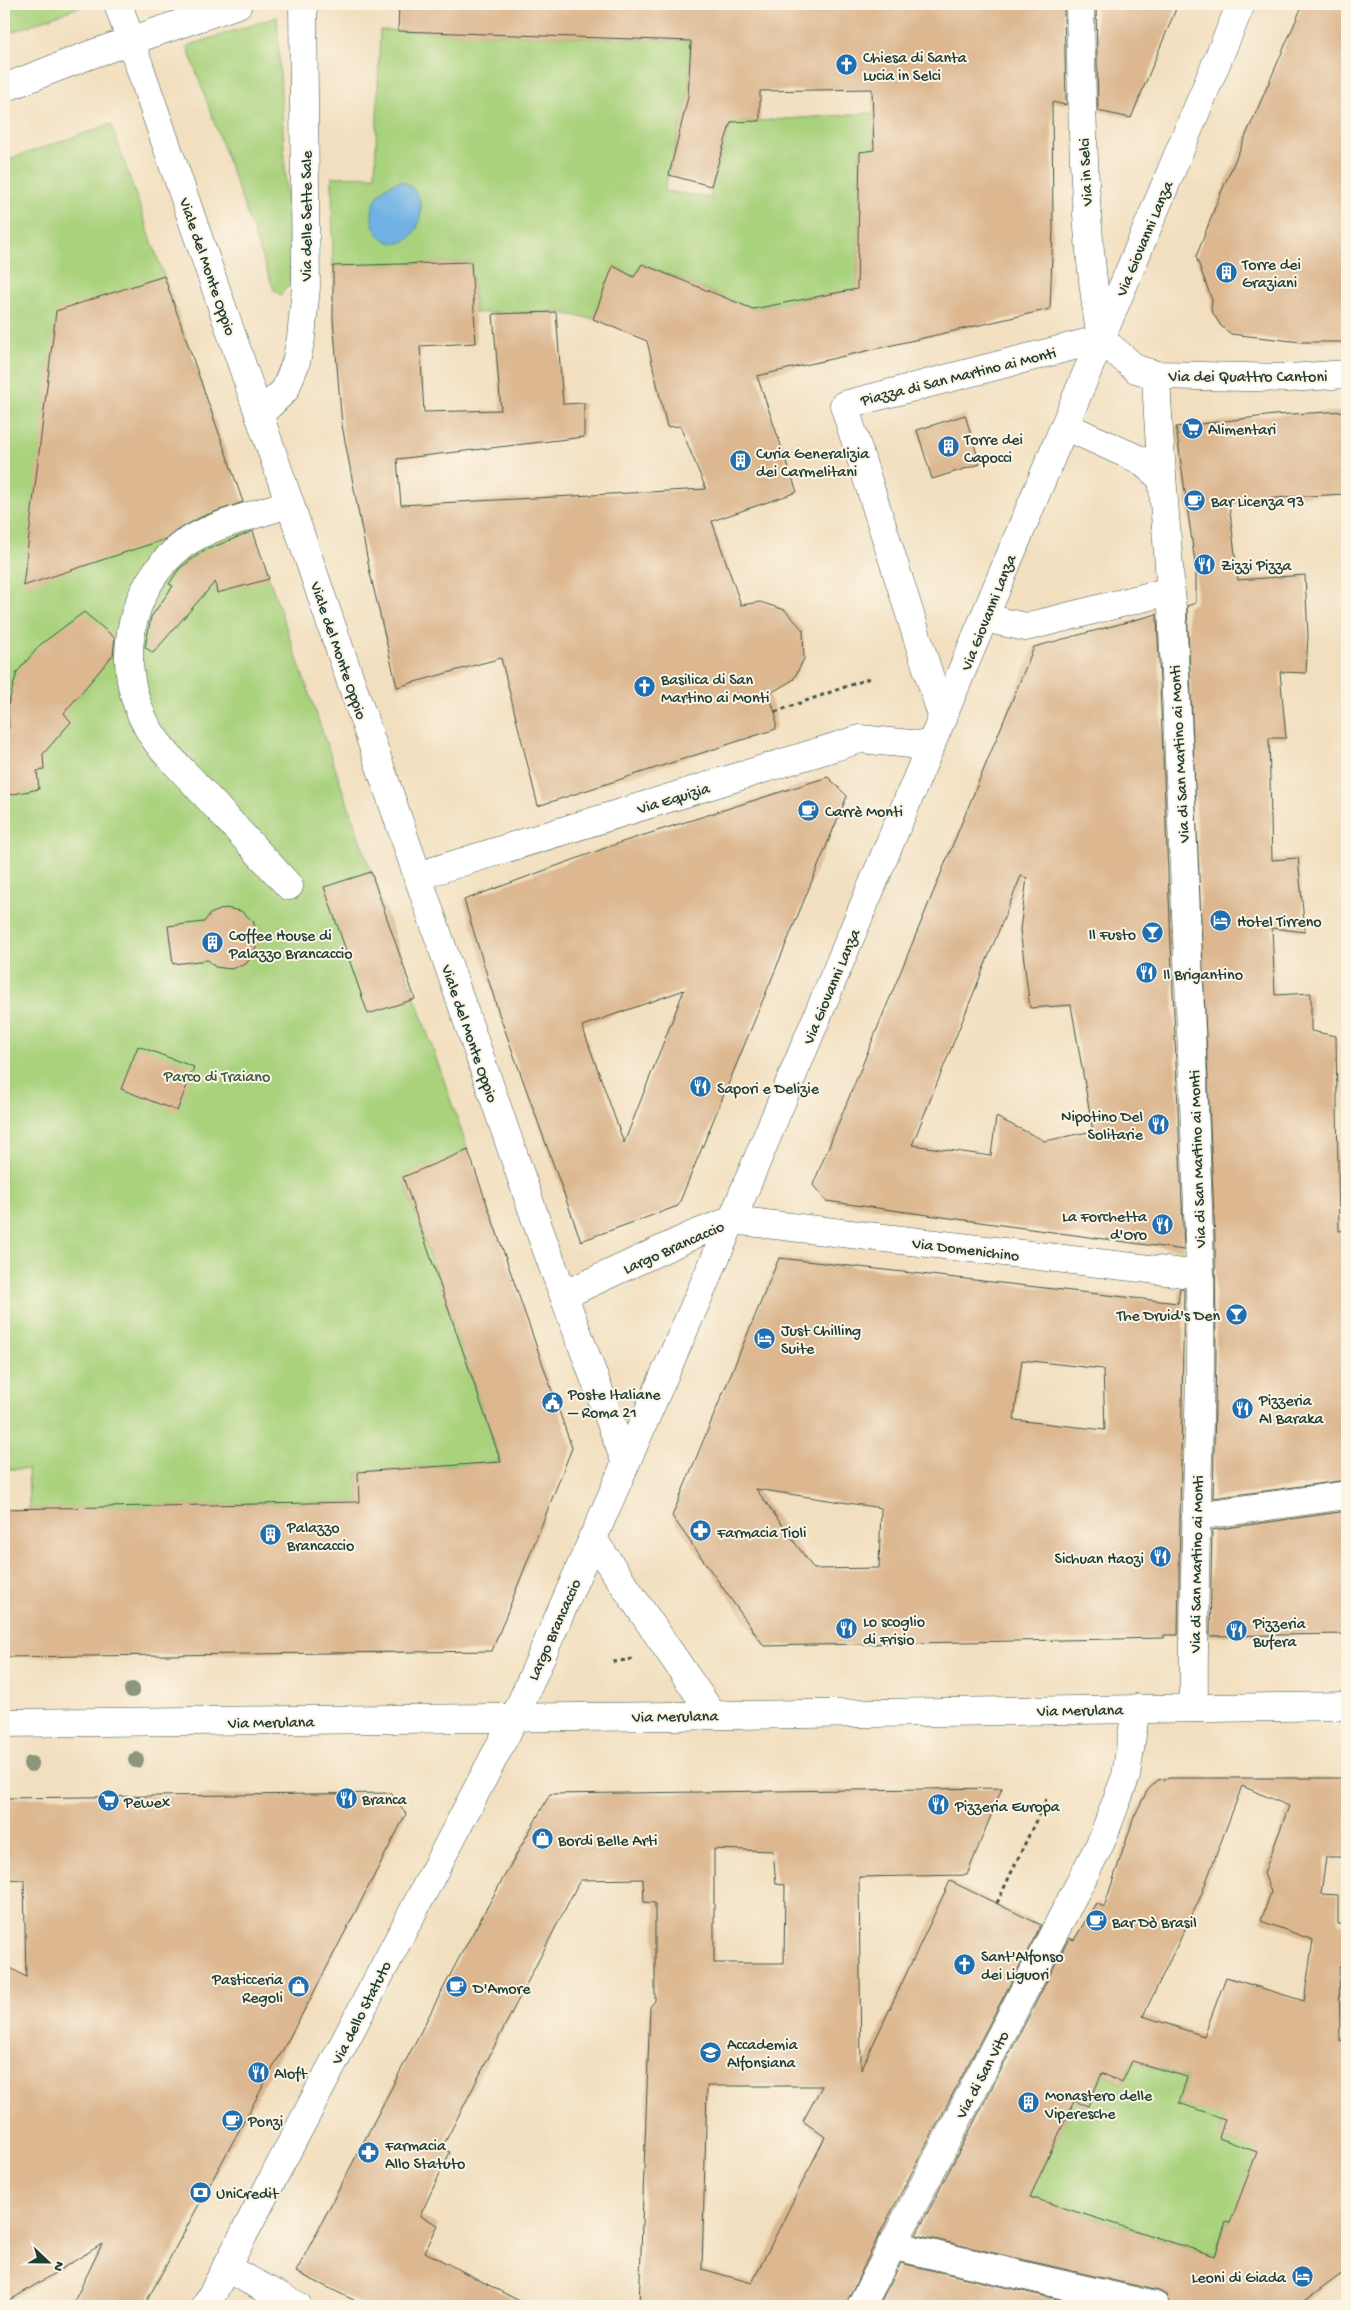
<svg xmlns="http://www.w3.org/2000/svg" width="1351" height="2310" font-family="'Gochi Hand',sans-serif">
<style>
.green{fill:#a9d27d;stroke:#648858}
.water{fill:#70b2e5;stroke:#48788c}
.building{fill:#dcb790;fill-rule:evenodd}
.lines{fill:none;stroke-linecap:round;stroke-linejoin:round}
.minor-casing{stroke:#3f5549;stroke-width:29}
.major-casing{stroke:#3f5549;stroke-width:29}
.path{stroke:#3f5549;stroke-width:3;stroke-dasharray:4 4;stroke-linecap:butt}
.minor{stroke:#fff;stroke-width:28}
.major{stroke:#fff;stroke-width:28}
.tree{fill:#8d967b}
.labels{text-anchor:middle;stroke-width:4;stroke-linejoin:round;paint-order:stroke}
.poi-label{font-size:16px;fill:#1f3d34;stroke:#fcf5e5;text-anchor:start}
.street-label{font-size:16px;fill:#1f3d34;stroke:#fcf5e5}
.park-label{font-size:16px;fill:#3b5b43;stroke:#fcf5e5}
</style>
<rect width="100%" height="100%" fill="#fcf5e5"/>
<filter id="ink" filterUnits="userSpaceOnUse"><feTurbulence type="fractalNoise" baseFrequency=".02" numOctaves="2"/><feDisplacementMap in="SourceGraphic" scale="10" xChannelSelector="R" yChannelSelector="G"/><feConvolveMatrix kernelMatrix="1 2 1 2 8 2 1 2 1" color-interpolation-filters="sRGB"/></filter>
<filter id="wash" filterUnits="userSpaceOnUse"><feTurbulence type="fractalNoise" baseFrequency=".0096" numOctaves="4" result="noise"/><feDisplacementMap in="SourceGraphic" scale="20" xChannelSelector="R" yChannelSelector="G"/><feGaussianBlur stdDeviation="1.12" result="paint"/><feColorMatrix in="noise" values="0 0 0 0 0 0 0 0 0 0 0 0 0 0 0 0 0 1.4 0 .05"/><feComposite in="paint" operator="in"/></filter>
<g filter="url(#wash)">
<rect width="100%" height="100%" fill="#f2dfbf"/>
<g class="green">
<polygon points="4,4 87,4 4,35"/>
<polygon points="277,17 291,281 281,295 274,290 187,46"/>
<polygon points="380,30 691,41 688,97 664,191 711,198 711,186 732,119 743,122 873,113 874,150 860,152 857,289 753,309 642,264 634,277 614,266 593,319 556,312 475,313 471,262 333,267 332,177 375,176"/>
<polygon points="111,124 468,1150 403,1178 501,1462 358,1472 359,1502 29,1509 28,1469 4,1469 4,161"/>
<polygon points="1132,2061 1187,2077 1179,2103 1225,2118 1219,2138 1250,2149 1265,2131 1248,2227 1226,2222 1215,2256 1080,2213 1028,2200 1074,2101 1088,2105 1102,2073 1122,2083"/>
</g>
<path class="water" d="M401 181C440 195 415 260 384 239 379 235 374 230 373 224 368 203 381 185 401 181Z"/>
<g id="blocks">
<g class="building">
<polygon points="399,4 641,4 693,6 693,4 1064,4 1066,105 1052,102 1053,228 1050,309 757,376 797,492 712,521 741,605 760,602 785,610 803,630 804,659 793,680 769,694 776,716 776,729 538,806 501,658 397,687 370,573 342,425 333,319 333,266 471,262 476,343 420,346 424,412 501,410 493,314 556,312 563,404 584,403 584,437 397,459 401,505 706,489 680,426 667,427 647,341 593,319 613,266 634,277 642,264 753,309 857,289 860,152 874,150 872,89 760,91 760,121 731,122 711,186 669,175 688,97 691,41 398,31"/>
<polygon points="1096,4 1178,4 1131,118 1098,111"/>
<polygon points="1303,4 1347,4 1347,342 1301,342 1231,334 1221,326 1211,310 1212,300 1196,257 1217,202"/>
<polygon points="164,276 243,502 201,517 176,531 166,539 23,586 56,311"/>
<polygon points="1347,411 1347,494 1287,497 1229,503 1238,580 1305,575 1308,636 1306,673 1280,672 1286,738 1269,738 1272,860 1298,858 1305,932 1272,928 1275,995 1311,993 1311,1031 1336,1036 1339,1231 1347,1230 1347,1480 1213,1498 1216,1356 1215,1239 1187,606 1196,603 1196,570 1176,427 1274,415"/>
<polygon points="965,415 980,464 932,479 917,430"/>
<polygon points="253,531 269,579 217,593 215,582 153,653 145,647 151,617 173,586 169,584 179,569 203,551"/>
<polygon points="84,612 115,638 113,655 64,713 71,722 43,754 44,770 37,771 39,789 4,796 4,735 9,728 8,705 17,672 41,644"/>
<path d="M1157 614 1184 1250 826 1201 813 1185 1034 647ZM1021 876 1027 878 1020 929 1030 1008 1071 1005 1093 1131 1045 1141 996 1117 991 1156 912 1145Z"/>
<path d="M828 777 847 796 678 1206 581 1241 499 1014 464 900 619 843ZM684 990 624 1143 582 1026Z"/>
<polygon points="371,872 415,999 368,1014 324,887"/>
<polygon points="225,908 241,911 253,921 258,936 255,951 246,964 231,969 215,967 208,960 173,964 168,926 204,922 210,914"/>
<polygon points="138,1046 194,1067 177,1111 121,1089"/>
<polygon points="468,1150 572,1448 492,1651 4,1657 4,1509 359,1502 358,1472 501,1462 403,1177"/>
<path d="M779 1258 1178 1303 1180 1288 1184 1289 1178 1635H1164V1638L764 1646 672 1516ZM1022 1360 1103 1369 1105 1430 1014 1420ZM756 1489 881 1508 879 1568 814 1569Z"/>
<polygon points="1347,1511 1347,1634 1210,1636 1212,1530"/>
<path d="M1171 1778H1347V1857H1326L1321 1894 1338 1895V1924H1347V1966H1339L1340 2041 1347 2039V2270L1298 2306H1170L1166 2295 1159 2291 916 2235 1069 1938 1074 1940 1096 1903 1104 1907 1134 1817 1147 1791 1158 1780ZM1242 1786 1289 1806 1264 1873 1271 1892 1261 1921 1313 1940 1304 2001 1226 1977 1204 2036 1143 2016 1200 1898ZM1132 2061 1187 2077 1179 2103 1225 2119 1219 2138 1257 2152 1230 2223 1226 2222 1215 2256 1030 2197 1074 2101 1088 2106 1102 2073 1122 2083Z"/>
<path d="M1002 1788 967 1875 859 1877 861 2070 950 1881 1041 1925 876 2241 845 2306H639L650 2007 655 2001V1903L644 1902 643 1879 580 1880 442 2148 450 2152 420 2216 438 2225 425 2252 529 2306H366L296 2272 459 1958 550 1794ZM714 1849 773 1851 776 1884 785 1885 784 1963H714ZM707 2086H822L803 2121 825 2137 752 2283 702 2269Z"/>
<polygon points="391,1793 406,1814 313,1994 144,2306 72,2306 102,2244 4,2304 4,1964 26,1977 24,1880 4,1879 4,1798"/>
<polygon points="901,2263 1087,2306 878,2306"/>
</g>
</g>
</g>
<g filter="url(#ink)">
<use href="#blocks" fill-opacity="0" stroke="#3f5549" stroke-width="1"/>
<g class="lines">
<defs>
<g id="minor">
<polyline points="118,4 539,1229 625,1461"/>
<path d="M1080 4C1082 116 1083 228 1101 339"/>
<polyline points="4,88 92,54 238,4"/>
<polyline points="1101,339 1136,369 1156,375 1289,378 1347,374"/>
<path d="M1156 375C1159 453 1167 531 1172 609 1182 819 1192 1029 1199 1239 1204 1395 1192 1552 1194 1708"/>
<polyline points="259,415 285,390 296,362 301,338 306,287 303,4"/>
<polyline points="1065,426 1140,460 1162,479"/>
<polyline points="984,618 1026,627 1170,591"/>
<polyline points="943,719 844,405 1101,339"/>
<polyline points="417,876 860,739 931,746"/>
<path d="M289 886C258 852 227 819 197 786 180 767 160 750 148 728 113 668 127 586 184 544 212 524 257 515 290 503"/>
<polyline points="732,1220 1200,1275"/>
<polyline points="564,1295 693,1235 732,1220"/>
<polyline points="1196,1516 1347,1495"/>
<polyline points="592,1538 712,1714"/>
<polyline points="514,1719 732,1220 1241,4"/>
<polyline points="891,2245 1155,2306"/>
<polyline points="226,2268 298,2306"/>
<polyline points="861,2306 1101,1842 1126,1776 1136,1708"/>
</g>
<g id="major">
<path d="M4 1723C452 1721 899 1712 1347 1706"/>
<polyline points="206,2306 514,1719"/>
</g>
</defs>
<use href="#minor" class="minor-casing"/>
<use href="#major" class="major-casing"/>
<g class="path">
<polyline points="65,4 67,11"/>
<polyline points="775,712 870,678"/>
<polyline points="613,1662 633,1659"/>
<polyline points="997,1903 1046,1799"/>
</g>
<use href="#minor" class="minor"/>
<use href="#major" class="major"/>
</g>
<g class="tree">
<circle cx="132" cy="1690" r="8"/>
<circle cx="136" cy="1760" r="8"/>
<circle cx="31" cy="1764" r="8"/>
</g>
</g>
<defs>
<symbol id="church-disc" viewBox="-11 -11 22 22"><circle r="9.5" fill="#1f6fb2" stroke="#fcf5e5"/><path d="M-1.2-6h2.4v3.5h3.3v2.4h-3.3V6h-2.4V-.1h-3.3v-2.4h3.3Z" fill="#fff"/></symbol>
<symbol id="building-disc" viewBox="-11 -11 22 22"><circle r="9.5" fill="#1f6fb2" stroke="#fcf5e5"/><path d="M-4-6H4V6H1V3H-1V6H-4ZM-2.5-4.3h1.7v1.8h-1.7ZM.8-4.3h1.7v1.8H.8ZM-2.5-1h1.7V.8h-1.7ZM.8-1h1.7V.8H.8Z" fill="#fff"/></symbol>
<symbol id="supermarket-disc" viewBox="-11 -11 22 22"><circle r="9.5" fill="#1f6fb2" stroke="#fcf5e5"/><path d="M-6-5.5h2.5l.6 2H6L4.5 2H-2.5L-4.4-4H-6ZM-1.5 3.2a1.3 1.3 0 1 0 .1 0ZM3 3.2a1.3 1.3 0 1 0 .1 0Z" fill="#fff"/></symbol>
<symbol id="cafe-disc" viewBox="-11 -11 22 22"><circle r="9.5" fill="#1f6fb2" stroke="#fcf5e5"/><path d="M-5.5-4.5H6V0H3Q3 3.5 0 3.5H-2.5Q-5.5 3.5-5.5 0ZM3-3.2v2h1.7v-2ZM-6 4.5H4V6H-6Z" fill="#fff"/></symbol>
<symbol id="restaurant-disc" viewBox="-11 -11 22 22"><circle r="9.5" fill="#1f6fb2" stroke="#fcf5e5"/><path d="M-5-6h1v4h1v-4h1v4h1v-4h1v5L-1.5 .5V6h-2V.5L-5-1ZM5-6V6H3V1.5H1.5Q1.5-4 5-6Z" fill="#fff"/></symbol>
<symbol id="hotel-disc" viewBox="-11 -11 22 22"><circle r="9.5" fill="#1f6fb2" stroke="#fcf5e5"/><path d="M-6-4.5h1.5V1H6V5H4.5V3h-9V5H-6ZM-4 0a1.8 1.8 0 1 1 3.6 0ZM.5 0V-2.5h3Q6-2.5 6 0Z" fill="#fff"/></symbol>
<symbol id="bar-disc" viewBox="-11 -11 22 22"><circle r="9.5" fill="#1f6fb2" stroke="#fcf5e5"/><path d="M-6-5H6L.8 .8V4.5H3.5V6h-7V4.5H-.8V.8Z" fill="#fff"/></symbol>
<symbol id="civic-disc" viewBox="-11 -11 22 22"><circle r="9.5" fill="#1f6fb2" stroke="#fcf5e5"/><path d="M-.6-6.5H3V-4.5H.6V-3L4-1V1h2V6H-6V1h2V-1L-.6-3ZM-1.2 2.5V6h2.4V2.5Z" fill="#fff"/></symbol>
<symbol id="pharmacy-disc" viewBox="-11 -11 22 22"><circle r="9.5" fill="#1f6fb2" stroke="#fcf5e5"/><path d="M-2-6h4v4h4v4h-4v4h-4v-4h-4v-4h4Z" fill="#fff"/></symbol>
<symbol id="shop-disc" viewBox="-11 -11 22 22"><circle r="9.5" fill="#1f6fb2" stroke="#fcf5e5"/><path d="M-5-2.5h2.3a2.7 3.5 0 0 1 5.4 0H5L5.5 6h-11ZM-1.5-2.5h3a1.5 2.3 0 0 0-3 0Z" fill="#fff"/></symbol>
<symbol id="university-disc" viewBox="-11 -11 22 22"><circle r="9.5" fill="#1f6fb2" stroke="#fcf5e5"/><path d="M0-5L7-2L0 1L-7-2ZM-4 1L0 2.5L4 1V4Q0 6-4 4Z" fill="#fff"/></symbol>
<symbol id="bank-disc" viewBox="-11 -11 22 22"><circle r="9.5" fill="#1f6fb2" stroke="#fcf5e5"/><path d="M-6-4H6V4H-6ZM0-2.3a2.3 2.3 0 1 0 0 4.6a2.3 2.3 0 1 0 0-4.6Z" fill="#fff"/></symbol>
</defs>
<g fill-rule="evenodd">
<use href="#church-disc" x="834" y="52" width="25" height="25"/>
<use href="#building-disc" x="1214" y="260" width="25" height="25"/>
<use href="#supermarket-disc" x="1180" y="416" width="25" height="25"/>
<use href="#building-disc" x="936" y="434" width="25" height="25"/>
<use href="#building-disc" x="728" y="448" width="25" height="25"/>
<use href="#cafe-disc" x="1182" y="488" width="25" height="25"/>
<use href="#restaurant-disc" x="1192" y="552" width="25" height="25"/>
<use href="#church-disc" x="632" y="674" width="25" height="25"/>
<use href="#cafe-disc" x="796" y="798" width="25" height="25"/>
<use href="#hotel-disc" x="1208" y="908" width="25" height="25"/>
<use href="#bar-disc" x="1140" y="920" width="25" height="25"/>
<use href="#building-disc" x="200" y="930" width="25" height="25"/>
<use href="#restaurant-disc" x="1134" y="960" width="25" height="25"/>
<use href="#restaurant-disc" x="688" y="1074" width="25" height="25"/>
<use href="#restaurant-disc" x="1146" y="1112" width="25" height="25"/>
<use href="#restaurant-disc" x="1150" y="1212" width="25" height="25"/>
<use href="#bar-disc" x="1224" y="1302" width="25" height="25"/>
<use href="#hotel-disc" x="752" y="1326" width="25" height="25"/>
<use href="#civic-disc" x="540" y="1390" width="25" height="25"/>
<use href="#restaurant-disc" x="1230" y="1396" width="25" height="25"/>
<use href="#pharmacy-disc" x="688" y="1518" width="25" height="25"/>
<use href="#building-disc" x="258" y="1522" width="25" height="25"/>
<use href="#restaurant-disc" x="1148" y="1544" width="25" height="25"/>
<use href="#restaurant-disc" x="834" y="1616" width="25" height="25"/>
<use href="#restaurant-disc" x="1224" y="1618" width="25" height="25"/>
<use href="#restaurant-disc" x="334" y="1786" width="25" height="25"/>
<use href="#supermarket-disc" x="96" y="1788" width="25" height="25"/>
<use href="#restaurant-disc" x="926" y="1792" width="25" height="25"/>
<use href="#shop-disc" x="530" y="1826" width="25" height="25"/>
<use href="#cafe-disc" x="1084" y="1908" width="25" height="25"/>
<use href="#church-disc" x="952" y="1952" width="25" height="25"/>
<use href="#shop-disc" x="286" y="1974" width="25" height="25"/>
<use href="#cafe-disc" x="444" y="1974" width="25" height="25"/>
<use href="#university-disc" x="698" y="2040" width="25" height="25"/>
<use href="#restaurant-disc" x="246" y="2060" width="25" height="25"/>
<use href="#building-disc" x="1016" y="2090" width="25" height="25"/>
<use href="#cafe-disc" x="220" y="2108" width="25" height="25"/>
<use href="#pharmacy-disc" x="356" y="2140" width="25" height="25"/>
<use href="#bank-disc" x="188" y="2180" width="25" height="25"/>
<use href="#hotel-disc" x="1290" y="2264" width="25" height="25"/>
</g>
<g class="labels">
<g class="poi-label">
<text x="863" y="62">Chiesa di Santa<tspan x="863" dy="18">Lucia in Selci</tspan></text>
<text x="1242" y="269">Torre dei<tspan x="1242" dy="18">Graziani</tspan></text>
<text x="1208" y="434">Alimentari</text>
<text x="964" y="444">Torre dei<tspan x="964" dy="18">Capocci</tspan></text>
<text x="756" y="458">Curia Generalizia<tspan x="756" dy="18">dei Carmelitani</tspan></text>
<text x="1211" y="506">Bar Licenza 93</text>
<text x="1221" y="570">Zizzi Pizza</text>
<text x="661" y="684">Basilica di San<tspan x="661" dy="18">Martino ai Monti</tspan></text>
<text x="825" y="816">Carrè Monti</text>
<text x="1237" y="926">Hotel Tirreno</text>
<text x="1136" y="939" text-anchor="end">Il Fusto</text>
<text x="229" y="940">Coffee House di<tspan x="229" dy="18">Palazzo Brancaccio</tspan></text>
<text x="1163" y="979">Il Brigantino</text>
<text x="717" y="1093">Sapori e Delizie</text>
<text x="1143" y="1121" text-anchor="end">Nipotino Del<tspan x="1143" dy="18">Solitarie</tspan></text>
<text x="1147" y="1221" text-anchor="end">La Forchetta<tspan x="1147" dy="18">d'Oro</tspan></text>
<text x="1220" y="1320" text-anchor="end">The Druid's Den</text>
<text x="781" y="1335">Just Chilling<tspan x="781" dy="18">Suite</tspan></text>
<text x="568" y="1399">Poste Italiane<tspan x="568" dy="18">– Roma 21</tspan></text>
<text x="1259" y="1405">Pizzeria<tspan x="1259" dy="18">Al Baraka</tspan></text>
<text x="287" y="1532">Palazzo<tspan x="287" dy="18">Brancaccio</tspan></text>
<text x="717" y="1537">Farmacia Tioli</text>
<text x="1144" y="1563" text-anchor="end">Sichuan Haozi</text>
<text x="863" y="1626">Lo scoglio<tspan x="863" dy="18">di Frisio</tspan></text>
<text x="1253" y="1628">Pizzeria<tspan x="1253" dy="18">Bufera</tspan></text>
<text x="362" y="1804">Branca</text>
<text x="124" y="1807">Pewex</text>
<text x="955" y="1811">Pizzeria Europa</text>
<text x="558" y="1845">Bordi Belle Arti</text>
<text x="1112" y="1927">Bar Dò Brasil</text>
<text x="981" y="1961">Sant'Alfonso<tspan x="981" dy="18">dei Liguori</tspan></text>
<text x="283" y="1984" text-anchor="end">Pasticceria<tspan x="283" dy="18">Regoli</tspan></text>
<text x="473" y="1993">D'Amore</text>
<text x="727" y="2049">Accademia<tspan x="727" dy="18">Alfonsiana</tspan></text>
<text x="274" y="2078">Aloft</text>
<text x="1045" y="2100">Monastero delle<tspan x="1045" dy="18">Viperesche</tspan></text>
<text x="248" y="2126">Ponzi</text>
<text x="385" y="2150">Farmacia<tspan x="385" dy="18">Allo Statuto</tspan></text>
<text x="216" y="2198">UniCredit</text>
<text x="1286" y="2282" text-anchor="end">Leoni di Giada</text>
</g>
<g class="street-label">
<text transform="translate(1084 172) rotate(-93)" y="6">Via in Selci</text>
<text transform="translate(305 216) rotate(-90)" y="6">Via delle Sette Sale</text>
<text transform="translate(1143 238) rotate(-67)" y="6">Via Giovanni Lanza</text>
<text transform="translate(209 266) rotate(71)" y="6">Viale del Monte Oppio</text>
<text transform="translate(958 375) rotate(-14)" y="6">Piazza di San Martino ai Monti</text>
<text x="1248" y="381">Via dei Quattro Cantoni</text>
<text transform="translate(987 612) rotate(-68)" y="6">Via Giovanni Lanza</text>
<text transform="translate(340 650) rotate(71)" y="6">Viale del Monte Oppio</text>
<text transform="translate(1178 754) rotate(-93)" y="6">Via di San Martino ai Monti</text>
<text transform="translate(673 797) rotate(-17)" y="6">Via Equizia</text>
<text transform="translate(830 986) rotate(-67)" y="6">Via Giovanni Lanza</text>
<text transform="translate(471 1033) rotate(71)" y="6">Viale del Monte Oppio</text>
<text transform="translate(1196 1159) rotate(-92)" y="6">Via di San Martino ai Monti</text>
<text transform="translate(673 1246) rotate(-24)" y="6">Largo Brancaccio</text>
<text transform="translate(966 1248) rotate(7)" y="6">Via Domenichino</text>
<text transform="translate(1195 1564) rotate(-89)" y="6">Via di San Martino ai Monti</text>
<text transform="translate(553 1629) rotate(-66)" y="6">Largo Brancaccio</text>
<text transform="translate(1080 1709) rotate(-1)" y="6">Via Merulana</text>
<text transform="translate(675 1715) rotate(-1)" y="6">Via Merulana</text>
<text transform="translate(271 1721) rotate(-1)" y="6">Via Merulana</text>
<text transform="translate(360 2012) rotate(-63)" y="6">Via dello Statuto</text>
<text transform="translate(981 2074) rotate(-62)" y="6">Via di San Vito</text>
</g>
<g class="park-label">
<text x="217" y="1081">Parco di Traiano</text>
</g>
</g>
<rect width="1351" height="2310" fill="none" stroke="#fcf5e5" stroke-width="20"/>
<g transform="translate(48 2262) rotate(112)" stroke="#fcf5e5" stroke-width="4" paint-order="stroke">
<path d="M0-4L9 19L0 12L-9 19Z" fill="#1f3d34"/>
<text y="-8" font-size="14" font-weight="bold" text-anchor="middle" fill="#1f3d34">N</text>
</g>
</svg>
